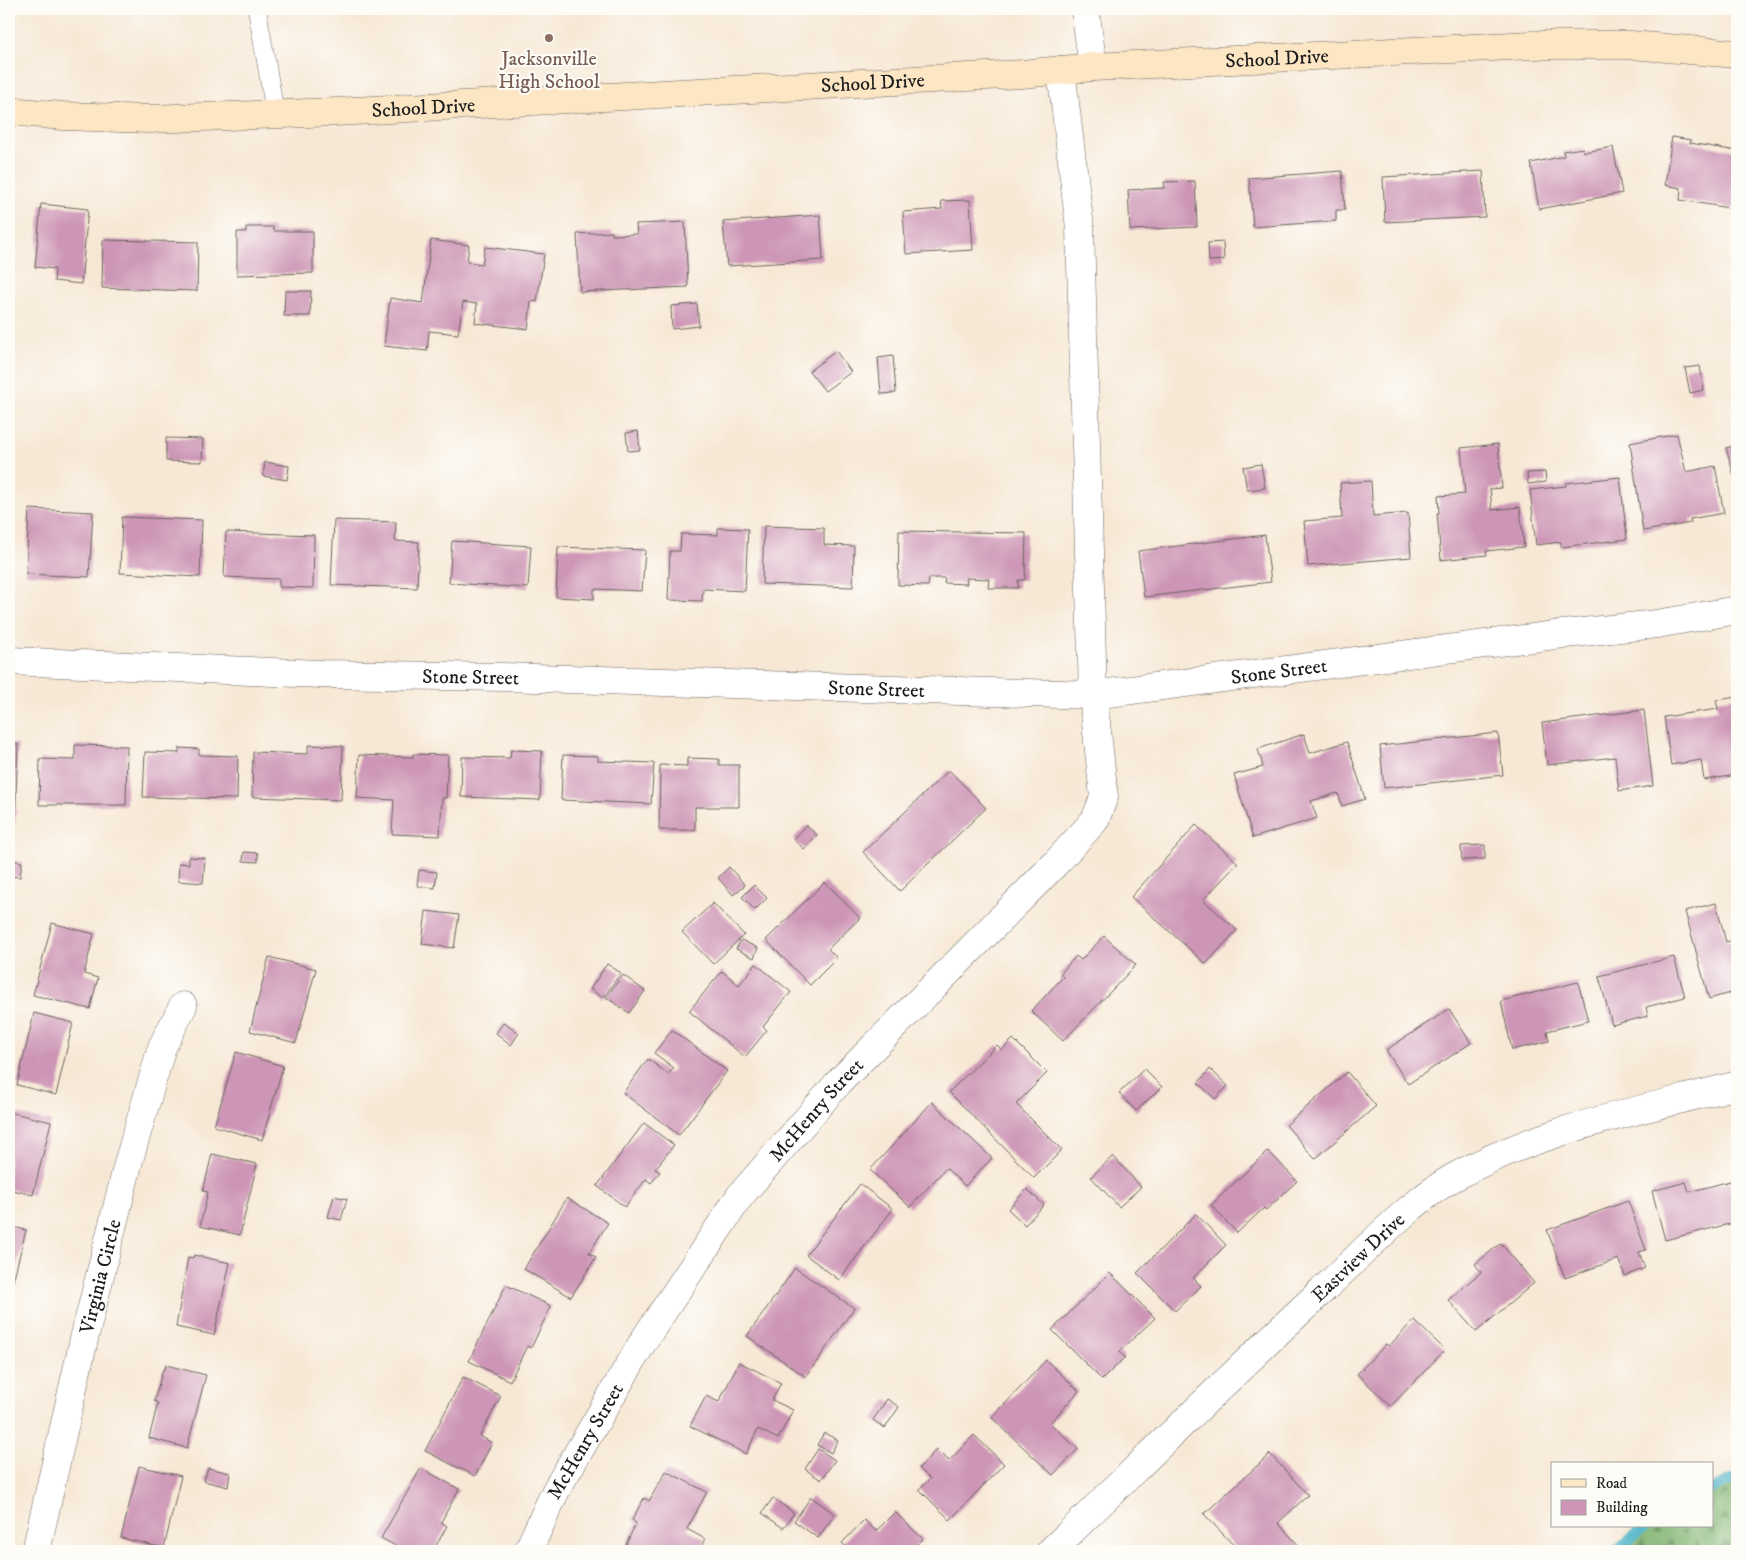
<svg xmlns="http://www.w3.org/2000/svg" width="1746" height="1560" font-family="'IM FELL DW Pica',serif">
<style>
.forest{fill:url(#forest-firs);stroke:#4d6745}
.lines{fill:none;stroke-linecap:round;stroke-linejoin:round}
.stream{stroke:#46b1c5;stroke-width:10}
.building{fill:#cd95b6}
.lane-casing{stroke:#69635d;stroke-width:19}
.street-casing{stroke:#69635d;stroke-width:29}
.secondary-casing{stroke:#69635d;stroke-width:29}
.lane{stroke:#fff;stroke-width:18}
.street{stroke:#fff;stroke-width:28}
.secondary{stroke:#fce6c4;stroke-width:28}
.education-dot{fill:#8d6e63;stroke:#fdfcf7;stroke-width:2}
.labels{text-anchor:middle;stroke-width:4;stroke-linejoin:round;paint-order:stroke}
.education-label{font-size:20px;fill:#785e54;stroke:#fdfcf7}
.street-label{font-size:20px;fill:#1c1c1c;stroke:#fdfcf7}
</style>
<defs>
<pattern id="forest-firs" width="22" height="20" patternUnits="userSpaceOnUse" patternTransform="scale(1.25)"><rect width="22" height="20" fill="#7eb26e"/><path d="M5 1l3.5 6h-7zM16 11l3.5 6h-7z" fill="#66905a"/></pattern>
</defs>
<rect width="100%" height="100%" fill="#fdfcf7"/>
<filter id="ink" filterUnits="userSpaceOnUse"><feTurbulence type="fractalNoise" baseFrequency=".02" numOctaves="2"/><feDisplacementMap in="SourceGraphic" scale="10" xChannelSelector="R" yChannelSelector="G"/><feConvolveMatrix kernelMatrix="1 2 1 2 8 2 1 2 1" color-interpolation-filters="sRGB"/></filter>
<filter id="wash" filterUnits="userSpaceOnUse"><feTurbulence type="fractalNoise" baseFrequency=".0096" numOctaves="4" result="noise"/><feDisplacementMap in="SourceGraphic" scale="20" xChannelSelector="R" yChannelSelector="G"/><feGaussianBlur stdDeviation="1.12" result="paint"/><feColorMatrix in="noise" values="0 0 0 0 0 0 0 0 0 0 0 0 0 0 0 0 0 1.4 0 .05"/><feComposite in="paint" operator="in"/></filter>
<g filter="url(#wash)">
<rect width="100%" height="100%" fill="#f7e8d5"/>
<polygon class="forest" points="1737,1477 1737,1551 1614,1551 1647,1526 1712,1526 1712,1489"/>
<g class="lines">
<g class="stream">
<polyline points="1712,1489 1737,1477"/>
<polyline points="1614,1551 1647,1526"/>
</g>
</g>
<g id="blocks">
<g class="building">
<polygon points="1672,137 1691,140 1690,143 1737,151 1735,209 1680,200 1681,188 1665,185"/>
<polygon points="1613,147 1622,193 1539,209 1531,163 1564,156 1563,151 1583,148 1584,152"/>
<polygon points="1342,171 1345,210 1336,210 1336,221 1253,227 1249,178"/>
<polygon points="1483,171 1485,217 1385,222 1383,177"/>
<polygon points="1195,181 1197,227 1130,230 1128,190 1165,188 1164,182"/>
<polygon points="970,200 973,250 906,254 903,212 942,209 941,201"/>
<polygon points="41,204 88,209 81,284 54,281 55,269 35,267"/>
<polygon points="820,215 823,260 727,266 723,222"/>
<polygon points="685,222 688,287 580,292 577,234 612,232 612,235 637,234 636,224"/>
<polygon points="246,227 273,227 274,231 313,231 313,273 237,275 237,232 246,232"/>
<polygon points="103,240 198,242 197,291 102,288"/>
<polygon points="431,240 469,245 467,262 482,264 485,247 544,254 537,302 531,301 528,329 475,323 477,304 463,302 458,334 429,331 427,351 384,346 390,298 423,303"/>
<polygon points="1223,242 1224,260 1209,261 1208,243"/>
<polygon points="285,291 311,291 310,316 284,316"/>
<polygon points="697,304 699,326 672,329 671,306"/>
<polygon points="836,351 851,372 825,391 809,371"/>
<polygon points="893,356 896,393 881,394 878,358"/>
<polygon points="1700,366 1704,390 1690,393 1685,368"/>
<polygon points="638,431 640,450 628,451 626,433"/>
<polygon points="1677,434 1686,472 1715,466 1724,513 1690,519 1691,523 1643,531 1630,443"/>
<polygon points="166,438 203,439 202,462 166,461"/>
<polygon points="1498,444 1502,488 1490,489 1492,510 1520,507 1524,547 1486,551 1487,555 1441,560 1437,513 1439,513 1438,496 1465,494 1461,448"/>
<polygon points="1737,445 1737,486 1726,448"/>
<polygon points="265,462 289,466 287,480 263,476"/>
<polygon points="1261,464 1265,488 1247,490 1243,467"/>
<polygon points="1545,472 1546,482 1528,484 1527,473"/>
<polygon points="1620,477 1627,539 1561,547 1561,542 1536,545 1530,490 1566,486 1566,483"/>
<polygon points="1371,481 1373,516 1408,513 1411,557 1308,566 1304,521 1342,518 1340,483"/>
<polygon points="29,509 93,512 89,577 26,574"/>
<polygon points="122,517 202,520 200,577 120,573"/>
<polygon points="334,520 396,522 395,541 419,542 417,588 331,585"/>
<polygon points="764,526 824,528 824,545 854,546 853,587 762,584"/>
<polygon points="718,528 748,529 745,591 703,589 702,601 668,600 670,551 680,551 681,534 718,535"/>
<polygon points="899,531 1026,533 1025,580 1018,580 1018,588 988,588 989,579 966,578 967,584 944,583 945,578 929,578 928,586 898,585"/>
<polygon points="226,532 314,535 313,588 279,587 279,579 224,577"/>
<polygon points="1265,535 1271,582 1144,597 1138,551"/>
<polygon points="452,541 531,546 528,588 449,583"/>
<polygon points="558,547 645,550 642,591 594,589 594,599 556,597"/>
<polygon points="1737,697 1737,775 1704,780 1701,760 1671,765 1664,717 1718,709 1716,700"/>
<polygon points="1644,710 1653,786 1619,791 1615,757 1547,765 1542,723"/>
<polygon points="1498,733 1503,775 1384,788 1380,746"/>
<polygon points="1304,734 1310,753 1347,742 1365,799 1342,806 1338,793 1311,801 1317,818 1253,838 1234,775 1263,767 1258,749"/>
<polygon points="9,744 18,744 15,823 9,823"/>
<polygon points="75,745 127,746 126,805 39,805 40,759 75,760"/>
<polygon points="308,745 343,746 341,800 252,797 253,752 308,754"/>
<polygon points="179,748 199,749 199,755 238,756 237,799 143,797 145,752 179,753"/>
<polygon points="511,750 542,751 540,800 461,797 462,757 510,758"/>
<polygon points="413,754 448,755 446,798 442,798 440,836 392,834 394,800 357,798 359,755 413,757"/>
<polygon points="563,755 598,756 598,761 654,763 651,804 561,800"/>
<polygon points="687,758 719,759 719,765 739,765 739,807 695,807 695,830 659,830 660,765 687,766"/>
<polygon points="949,770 986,808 900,891 863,852"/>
<polygon points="806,825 817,835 804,849 793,839"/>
<polygon points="1196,825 1238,863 1203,900 1237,930 1206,964 1131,897"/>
<polygon points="1485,845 1485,859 1462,860 1461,846"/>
<polygon points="244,852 258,853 258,862 243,861"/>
<polygon points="189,857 205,858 203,883 178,881 179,863 189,864"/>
<polygon points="9,860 22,862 20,877 9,876"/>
<polygon points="729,867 745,885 733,895 718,878"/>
<polygon points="419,870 437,872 435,888 417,886"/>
<polygon points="825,882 860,918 828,949 837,958 810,985 766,940"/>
<polygon points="754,885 767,898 755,910 742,897"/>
<polygon points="713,903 744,935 713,964 682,932"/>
<polygon points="1716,903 1726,942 1737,939 1737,991 1709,999 1685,911"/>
<polygon points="426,911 459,915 454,948 422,944"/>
<polygon points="52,923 94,934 84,974 98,978 90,1009 33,995"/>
<polygon points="1104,936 1136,965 1063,1041 1031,1011 1063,977 1060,974 1076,956 1081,960"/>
<polygon points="741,940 758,948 754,958 736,949"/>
<polygon points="269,957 316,969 296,1043 250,1031"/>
<polygon points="1674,957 1685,997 1646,1007 1648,1016 1612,1025 1599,976"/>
<polygon points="607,964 621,973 603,998 590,989"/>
<polygon points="756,964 791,992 763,1027 767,1030 745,1057 689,1011 722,971 739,985"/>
<polygon points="623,975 645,991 629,1013 606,997"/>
<polygon points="1578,982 1588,1021 1547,1031 1549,1041 1512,1050 1501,1001"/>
<polygon points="1449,1009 1471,1043 1408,1084 1386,1050"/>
<polygon points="34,1013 73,1023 56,1095 17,1085"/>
<polygon points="504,1022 519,1033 511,1045 496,1033"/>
<polygon points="672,1030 727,1071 679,1135 623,1093 648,1059 668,1074 674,1068 654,1053"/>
<polygon points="1013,1039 1047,1073 1016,1104 1062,1150 1034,1178 949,1092 997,1045 1002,1050"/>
<polygon points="236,1052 283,1066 262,1140 214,1126"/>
<polygon points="1144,1069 1162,1087 1136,1111 1119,1093"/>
<polygon points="1210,1069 1228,1086 1215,1099 1198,1083"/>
<polygon points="1347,1072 1376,1106 1315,1159 1286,1125"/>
<polygon points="932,1102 992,1158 965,1186 946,1168 910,1207 870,1170"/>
<polygon points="9,1112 51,1122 33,1195 9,1189"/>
<polygon points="644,1123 674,1145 655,1169 660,1172 651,1183 646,1179 625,1207 597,1186"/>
<polygon points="1268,1151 1297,1181 1266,1210 1264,1208 1237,1233 1211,1205"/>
<polygon points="212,1154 257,1164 240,1235 200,1226 208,1192 203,1191"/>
<polygon points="1113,1156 1141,1187 1119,1207 1091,1177"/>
<polygon points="1730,1181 1737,1208 1737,1222 1665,1240 1652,1191 1686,1182 1689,1192"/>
<polygon points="860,1184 893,1209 839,1280 806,1255"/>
<polygon points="1027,1189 1044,1205 1025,1225 1008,1209"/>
<polygon points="334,1196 347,1199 341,1220 328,1217"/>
<polygon points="567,1198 608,1223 589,1253 596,1257 571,1297 524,1269"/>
<polygon points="1628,1201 1646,1250 1639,1252 1645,1268 1625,1276 1618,1259 1565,1278 1547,1230"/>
<polygon points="1196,1214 1226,1245 1193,1278 1201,1286 1175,1311 1137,1273"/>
<polygon points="9,1226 26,1230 9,1297"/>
<polygon points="1501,1243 1534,1283 1476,1332 1448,1300 1481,1272 1475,1264"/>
<polygon points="194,1255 230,1263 214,1335 176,1327 188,1257 193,1258"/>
<polygon points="795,1268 854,1308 806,1377 747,1336"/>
<polygon points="1110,1273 1155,1318 1119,1352 1125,1357 1102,1380 1052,1330"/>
<polygon points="506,1285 551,1306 531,1348 527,1346 510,1381 469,1361"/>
<polygon points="1414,1320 1445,1350 1391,1406 1357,1374 1386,1344 1389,1346"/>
<polygon points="1046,1360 1079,1391 1050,1423 1078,1449 1053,1475 992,1418"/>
<polygon points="739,1362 781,1383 772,1400 793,1410 778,1439 758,1429 746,1454 690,1426 706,1396 719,1402"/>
<polygon points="166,1365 206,1375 187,1448 149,1438 158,1403 154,1401 163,1369 165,1369"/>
<polygon points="463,1377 501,1396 480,1436 492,1443 475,1476 425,1451"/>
<polygon points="887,1399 899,1407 885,1428 873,1420"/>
<polygon points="824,1433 838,1440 831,1453 817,1445"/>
<polygon points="974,1435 1004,1464 950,1520 919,1489 930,1479 919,1468 937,1449 949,1461"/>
<polygon points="818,1449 835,1460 821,1480 805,1469"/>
<polygon points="1270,1454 1308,1495 1278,1523 1304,1551 1239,1551 1204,1514"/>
<polygon points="139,1466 181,1476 164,1548 121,1538"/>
<polygon points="208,1468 230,1473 228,1487 204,1481"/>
<polygon points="421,1468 459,1489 441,1522 447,1526 433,1551 405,1551 381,1538"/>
<polygon points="666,1471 707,1492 687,1529 705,1539 699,1551 623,1551 636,1523 632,1520 644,1498 649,1501"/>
<polygon points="811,1497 835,1514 818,1538 794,1521"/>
<polygon points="773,1498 794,1513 783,1528 762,1513"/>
<polygon points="895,1512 923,1539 911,1551 850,1551 842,1543 864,1520 876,1531"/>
</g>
</g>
</g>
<g filter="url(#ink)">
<use href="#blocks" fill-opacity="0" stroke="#69635d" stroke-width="1"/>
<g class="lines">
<defs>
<polyline id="lane" points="257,9 275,113"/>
<g id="street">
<polyline points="1085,9 1093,67"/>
<path id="s1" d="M9 661 321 674 503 677 1093 695 1555 635 1657 624 1737 610"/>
<path id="s2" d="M36 1551 84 1339 129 1160 162 1047 183 1006"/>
<path id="s3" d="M528 1551 556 1490 644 1340 740 1196 839 1082 1055 864 1095 820 1104 797 1093 695 1080 228 1061 70"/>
<path id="s4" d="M1051 1551C1143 1462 1234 1372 1328 1285 1366 1250 1413 1199 1458 1175 1543 1128 1644 1110 1737 1085"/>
</g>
<g id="secondary">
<path id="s5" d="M9 111 63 116 149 119 336 112 1022 74 1093 67 1532 45H1631L1737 54"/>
</g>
</defs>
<use href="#lane" class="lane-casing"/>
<use href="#street" class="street-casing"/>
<use href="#secondary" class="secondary-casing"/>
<use href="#lane" class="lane"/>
<use href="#street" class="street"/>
<use href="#secondary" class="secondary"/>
</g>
</g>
<circle class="education-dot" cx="549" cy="38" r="5"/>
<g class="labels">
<g class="education-label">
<text x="549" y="65">Jacksonville<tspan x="549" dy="23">High School</tspan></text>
</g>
<g class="street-label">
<text dy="7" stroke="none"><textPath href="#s5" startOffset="1270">School Drive</textPath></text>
<text dy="7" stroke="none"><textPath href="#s5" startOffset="865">School Drive</textPath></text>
<text dy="7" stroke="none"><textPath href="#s5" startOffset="415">School Drive</textPath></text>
<text dy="7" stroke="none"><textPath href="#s1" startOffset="1272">Stone Street</textPath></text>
<text dy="7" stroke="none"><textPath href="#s1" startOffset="462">Stone Street</textPath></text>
<text dy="7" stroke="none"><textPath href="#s1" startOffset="868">Stone Street</textPath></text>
<text dy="7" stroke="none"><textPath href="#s3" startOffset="529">McHenry Street</textPath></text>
<text dy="7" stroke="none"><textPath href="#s4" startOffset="425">Eastview Drive</textPath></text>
<text dy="7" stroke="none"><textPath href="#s2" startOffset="282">Virginia Circle</textPath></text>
<text dy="7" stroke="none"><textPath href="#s3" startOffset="124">McHenry Street</textPath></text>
</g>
</g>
<rect width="1746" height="1560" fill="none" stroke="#fdfcf7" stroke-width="30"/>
<rect x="1551" y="1462" width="162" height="65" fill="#fdfcf7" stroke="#a3a29f"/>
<rect x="1561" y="1479" width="25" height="8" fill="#fce6c4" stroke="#a3a29f"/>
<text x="1596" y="1488" font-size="15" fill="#1c1c1c">Road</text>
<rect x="1561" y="1500" width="25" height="15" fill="#cd95b6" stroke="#a3a29f"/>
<text x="1596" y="1512" font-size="15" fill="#1c1c1c">Building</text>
</svg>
